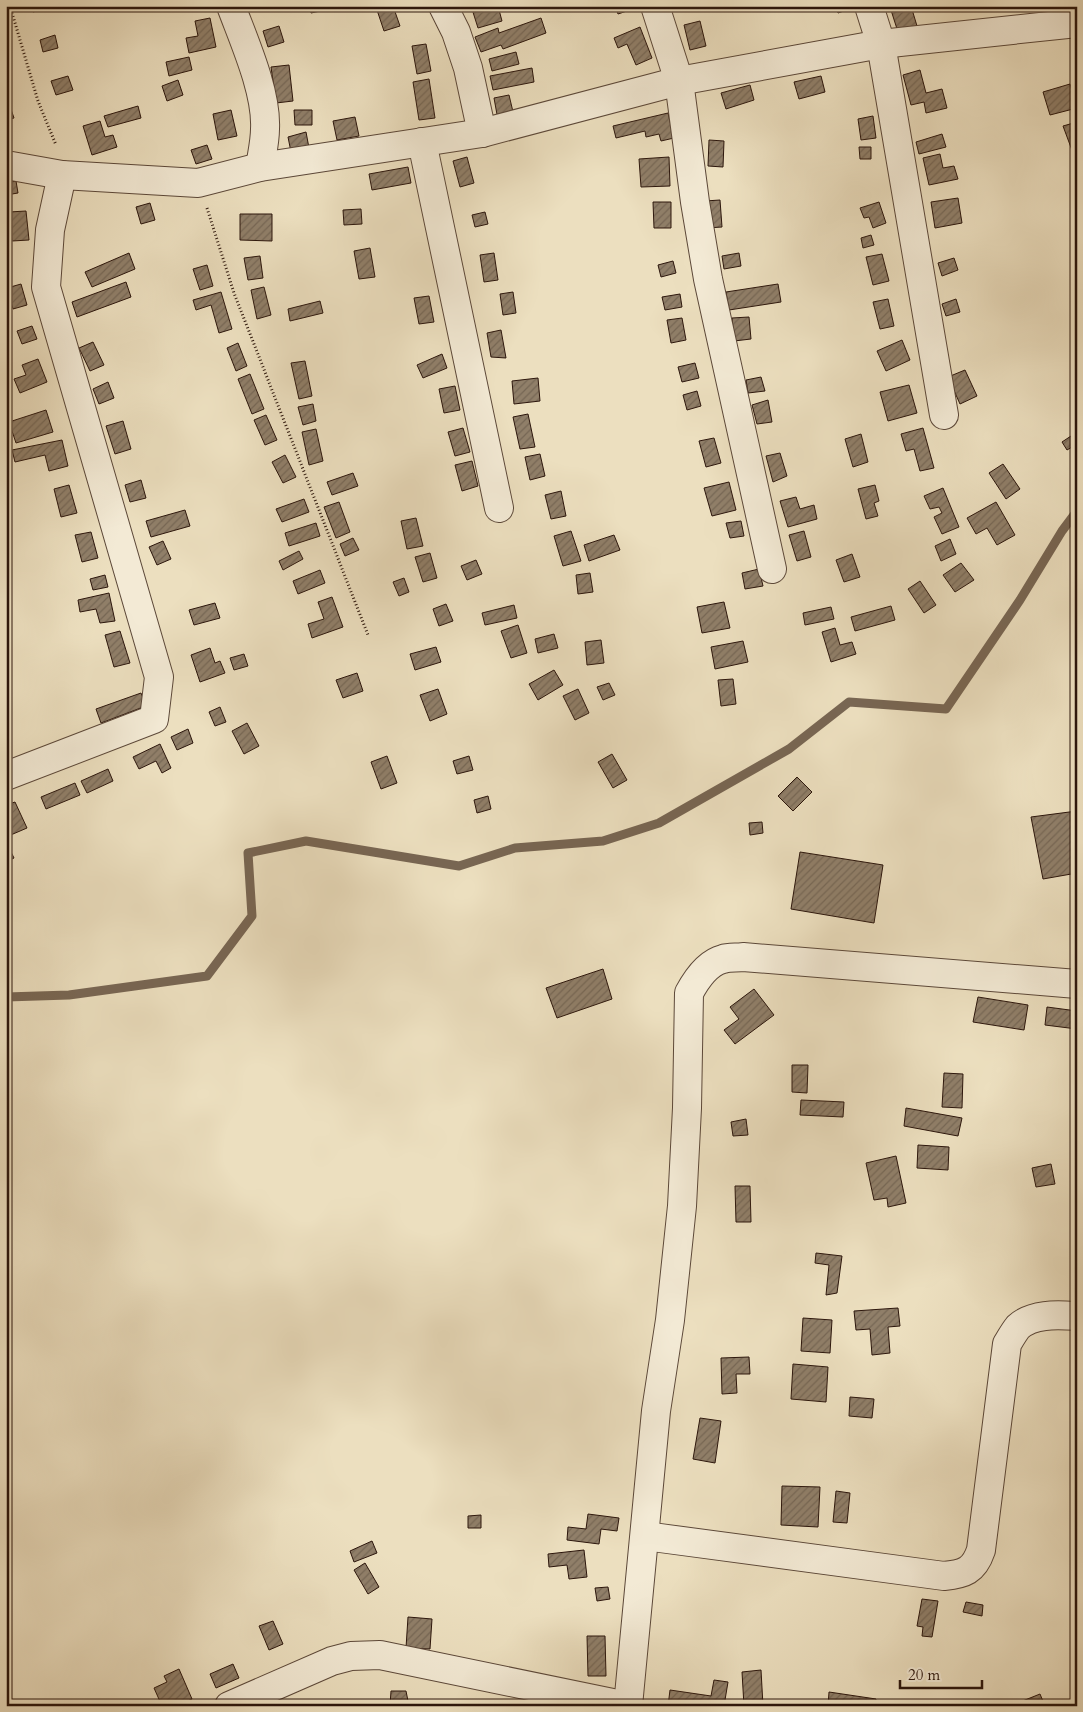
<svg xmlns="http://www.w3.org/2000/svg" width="1083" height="1712" font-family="Cardo,serif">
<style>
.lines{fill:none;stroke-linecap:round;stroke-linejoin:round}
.stream{stroke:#786653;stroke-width:9}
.building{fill:url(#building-hatch);stroke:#2c160c}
.minor-casing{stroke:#5c4839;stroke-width:30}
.path{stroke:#2c160c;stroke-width:3;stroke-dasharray:1 2.5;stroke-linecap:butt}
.minor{stroke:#f3ead5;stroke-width:28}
</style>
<defs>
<pattern id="building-hatch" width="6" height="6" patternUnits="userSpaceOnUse" patternTransform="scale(1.25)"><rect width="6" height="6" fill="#907f69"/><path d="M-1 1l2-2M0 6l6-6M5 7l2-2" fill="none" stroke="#766755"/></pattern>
</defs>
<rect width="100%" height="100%" fill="#ecdfbf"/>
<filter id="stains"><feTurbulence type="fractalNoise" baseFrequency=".004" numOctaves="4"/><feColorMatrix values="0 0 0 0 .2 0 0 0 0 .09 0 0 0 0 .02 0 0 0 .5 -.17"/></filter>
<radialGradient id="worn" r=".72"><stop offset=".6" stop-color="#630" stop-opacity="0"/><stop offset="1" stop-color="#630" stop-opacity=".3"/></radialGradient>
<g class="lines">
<polyline class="stream" points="6,997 69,995 207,976 252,916 248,853 306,841 459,866 515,848 603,841 659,823 789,749 849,702 946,709 1020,600 1062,531 1077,511"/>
</g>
<g class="building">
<polygon points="31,6 57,6 33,12"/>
<polygon points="310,6 324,6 325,10 311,13"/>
<polygon points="393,6 400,26 384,31 376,7"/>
<polygon points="482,6 498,6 502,21 478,28 472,9"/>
<polygon points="615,6 631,6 633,9 618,14"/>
<polygon points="676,6 696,6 677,11"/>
<polygon points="835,6 852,6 853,8 838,13"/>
<polygon points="911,6 917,26 898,32 890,7"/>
<polygon points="210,18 216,47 189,53 186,38 198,36 195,21"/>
<polygon points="541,18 546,33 503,49 501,45 481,52 475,37 498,28 499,33"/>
<polygon points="700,21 706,46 690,50 684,25"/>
<polygon points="279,26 284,42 268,47 263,31"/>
<polygon points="640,27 652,58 636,65 627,44 618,48 614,38"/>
<polygon points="55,35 58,48 43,52 40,40"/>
<polygon points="426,44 431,71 417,74 412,46"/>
<polygon points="516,52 519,64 492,71 489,59"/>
<polygon points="189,57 192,70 169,76 166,62"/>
<polygon points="289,65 293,101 276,103 271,67"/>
<polygon points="532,68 534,82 493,90 490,76"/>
<polygon points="920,70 926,93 942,89 947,108 926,113 924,102 911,105 903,75"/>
<polygon points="68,76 73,90 56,95 51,81"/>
<polygon points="821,76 825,92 799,99 794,82"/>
<polygon points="429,79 435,118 419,120 413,82"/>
<polygon points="178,80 183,95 167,101 162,86"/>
<polygon points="1070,84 1077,108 1050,115 1043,92"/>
<polygon points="750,85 754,100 726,109 721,93"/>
<polygon points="6,95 14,118 6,120"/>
<polygon points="509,95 514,116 498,120 494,98"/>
<polygon points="138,106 141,118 108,127 104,116"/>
<polygon points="231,110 237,136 218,140 213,114"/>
<polygon points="294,110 312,110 312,125 295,125"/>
<polygon points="668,113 674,138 661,141 659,134 646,137 645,131 616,138 613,126"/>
<polygon points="873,116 876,138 861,140 858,119"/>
<polygon points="355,117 359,136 337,140 333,121"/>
<polygon points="100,121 105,137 113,135 117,147 92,155 83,126"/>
<polygon points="1077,122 1077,152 1073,153 1063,126"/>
<polygon points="306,132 309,148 291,152 288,137"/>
<polygon points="942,134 946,147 919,154 916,142"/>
<polygon points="709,140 724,141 723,167 708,166"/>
<polygon points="207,145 212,159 196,164 191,150"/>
<polygon points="859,147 871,147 871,159 860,159"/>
<polygon points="940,154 943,168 954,166 958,179 929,185 923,158"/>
<polygon points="467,157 474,183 460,187 453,161"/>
<polygon points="669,157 670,186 641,187 639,159"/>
<polygon points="408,167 411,183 372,190 369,174"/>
<polygon points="16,181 18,193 6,195 6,182"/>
<polygon points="958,198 962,223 935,228 931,202"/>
<polygon points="720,200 722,227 706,228 705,201"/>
<polygon points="653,202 671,202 671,228 654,228"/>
<polygon points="879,202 886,223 873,228 869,217 864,218 860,208"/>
<polygon points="150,203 155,220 141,224 136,207"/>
<polygon points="361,209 362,224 344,225 343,210"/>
<polygon points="26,211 29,240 12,241 9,212"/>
<polygon points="485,212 488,224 475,227 472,215"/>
<polygon points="240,214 272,214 272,241 240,240"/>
<polygon points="871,235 874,245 863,248 861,238"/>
<polygon points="370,248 375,277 359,279 354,251"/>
<polygon points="129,253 135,269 92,287 85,272"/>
<polygon points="494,253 498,280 484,282 480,255"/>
<polygon points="739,253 741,266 724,269 722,256"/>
<polygon points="882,254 889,281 873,285 866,257"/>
<polygon points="260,256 263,278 248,280 244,258"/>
<polygon points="954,258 958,270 942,276 938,263"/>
<polygon points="673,261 676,273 661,277 658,265"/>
<polygon points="207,265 213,286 200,290 193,269"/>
<polygon points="126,282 131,297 77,317 72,302"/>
<polygon points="21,284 27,305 13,309 7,288"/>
<polygon points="778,284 781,302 729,310 726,292"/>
<polygon points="264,287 271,315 257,319 251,290"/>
<polygon points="221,292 232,329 219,333 211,305 196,310 193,300"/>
<polygon points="513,292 516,313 503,315 500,294"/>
<polygon points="680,294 682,307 665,310 662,297"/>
<polygon points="429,296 434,322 419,324 414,298"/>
<polygon points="888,299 894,326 880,329 873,302"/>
<polygon points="956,299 960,312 946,316 942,304"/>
<polygon points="320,301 323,313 290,321 288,309"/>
<polygon points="749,317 751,339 734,341 732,318"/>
<polygon points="682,318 686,340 671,343 667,320"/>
<polygon points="32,326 37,339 22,344 17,331"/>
<polygon points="501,330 506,358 491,357 487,333"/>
<polygon points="902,340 910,360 886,371 877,351"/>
<polygon points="93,342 104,365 90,371 79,348"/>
<polygon points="238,343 247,366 236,371 227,348"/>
<polygon points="442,354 447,368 423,378 417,365"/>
<polygon points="38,359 47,382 20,393 14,379 26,375 22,365"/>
<polygon points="305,361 312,396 299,399 291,363"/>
<polygon points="695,363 699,378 682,382 678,367"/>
<polygon points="965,370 977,396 960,404 948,377"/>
<polygon points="250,374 264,409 252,414 238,379"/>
<polygon points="761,377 765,391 748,393 746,380"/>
<polygon points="538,378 540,401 514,404 512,381"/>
<polygon points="108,382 114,398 99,404 93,389"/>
<polygon points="909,385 917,413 888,421 880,392"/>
<polygon points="455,386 460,410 444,413 439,389"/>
<polygon points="697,391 701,406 687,410 683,395"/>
<polygon points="768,400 772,422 757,424 752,405"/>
<polygon points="313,404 316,421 303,425 298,407"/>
<polygon points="46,410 53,432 16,443 9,422"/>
<polygon points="1077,413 1077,423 1072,416"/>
<polygon points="528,414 535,447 520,449 513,417"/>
<polygon points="266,415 277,440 265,445 254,420"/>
<polygon points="123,421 131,449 115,454 106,426"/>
<polygon points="463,428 470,452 455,456 448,432"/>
<polygon points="923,428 934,468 920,471 914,449 906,451 901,434"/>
<polygon points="316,429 323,461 309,465 302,432"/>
<polygon points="861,434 868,462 853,467 845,439"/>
<polygon points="1074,434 1077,437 1077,444 1067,450 1062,442"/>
<polygon points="714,438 721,463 706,467 699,441"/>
<polygon points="62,440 68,466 49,471 45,455 15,462 12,450"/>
<polygon points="780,453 787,476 773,482 766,456"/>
<polygon points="540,454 545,476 530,480 525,457"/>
<polygon points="285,455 296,477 283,483 272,462"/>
<polygon points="472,461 478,486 462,491 455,465"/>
<polygon points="1003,464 1020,489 1006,499 989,473"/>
<polygon points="353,473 358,486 332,495 327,482"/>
<polygon points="141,480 146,498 130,502 125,485"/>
<polygon points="729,482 736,510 712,516 704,488"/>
<polygon points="69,485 77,513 61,517 54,489"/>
<polygon points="875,485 879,501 874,503 878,516 866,519 858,489"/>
<polygon points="943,488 959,527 942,534 934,517 942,513 939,507 930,509 924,496"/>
<polygon points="561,491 566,516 551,519 545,495"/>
<polygon points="796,497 800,509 814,505 817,519 788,527 780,501"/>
<polygon points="304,499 309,512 282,522 276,509"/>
<polygon points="339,502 350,532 336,538 324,507"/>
<polygon points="996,502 1015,535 997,545 987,528 976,534 967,518"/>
<polygon points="185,510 190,526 151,537 146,521"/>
<polygon points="416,518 423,546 407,549 401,521"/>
<polygon points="741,521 744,536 730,538 726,523"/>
<polygon points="316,523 320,536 289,546 285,533"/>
<polygon points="571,531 581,561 563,566 554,536"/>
<polygon points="804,531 811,557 797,561 789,535"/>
<polygon points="91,532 98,558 82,562 75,535"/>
<polygon points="614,535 620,550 589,561 584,545"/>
<polygon points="353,538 359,550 345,556 340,544"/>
<polygon points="950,539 956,554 941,561 935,546"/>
<polygon points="163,541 171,559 157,565 149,547"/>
<polygon points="299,551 303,559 283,570 279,561"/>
<polygon points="430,553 437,578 423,582 415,557"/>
<polygon points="852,554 860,577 844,582 836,560"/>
<polygon points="476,560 482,574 467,580 461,566"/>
<polygon points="961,563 974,580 955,592 943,575"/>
<polygon points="759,569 763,586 745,589 742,573"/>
<polygon points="320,570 325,583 298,594 293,581"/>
<polygon points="590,573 593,592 578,594 576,575"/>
<polygon points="105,575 108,587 93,590 90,579"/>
<polygon points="404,578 409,592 399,596 393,582"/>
<polygon points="920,581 936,605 924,613 908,589"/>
<polygon points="109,593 115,621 100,623 96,609 80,612 78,600"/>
<polygon points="332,597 343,627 312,638 308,624 324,619 318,602"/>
<polygon points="724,602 730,628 702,633 697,607"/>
<polygon points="215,603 220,618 194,625 189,610"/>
<polygon points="446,604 453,621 439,626 433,609"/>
<polygon points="514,605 517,618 485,625 482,613"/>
<polygon points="891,606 895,620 855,631 851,617"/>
<polygon points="831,607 834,619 805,625 803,613"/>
<polygon points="518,625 527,653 511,658 501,631"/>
<polygon points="835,628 840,645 852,642 856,654 831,662 822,632"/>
<polygon points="120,631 130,663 114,667 105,635"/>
<polygon points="554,634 558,648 538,653 535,639"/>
<polygon points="601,640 604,663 587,665 585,642"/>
<polygon points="743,641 748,662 715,669 711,647"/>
<polygon points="436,647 441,662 415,670 410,654"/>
<polygon points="210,648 215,663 220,661 225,673 200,682 191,655"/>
<polygon points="244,654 248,666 234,670 230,658"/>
<polygon points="554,670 563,685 538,700 529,684"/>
<polygon points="357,673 363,691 343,698 336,680"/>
<polygon points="733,679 736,704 721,706 718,680"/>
<polygon points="609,683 615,695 603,700 597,687"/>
<polygon points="438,689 447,714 430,721 420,695"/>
<polygon points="578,689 589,713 575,720 563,696"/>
<polygon points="141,693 146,706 101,723 96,709"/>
<polygon points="220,707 226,722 215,726 209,712"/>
<polygon points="247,723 259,746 244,754 232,731"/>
<polygon points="188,729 193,743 177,750 171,737"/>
<polygon points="160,744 171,768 162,773 156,761 139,769 133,757"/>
<polygon points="612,754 627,780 613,788 598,762"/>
<polygon points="387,756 397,783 381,789 371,762"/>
<polygon points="469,756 473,770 457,774 453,761"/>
<polygon points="108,769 113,781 87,793 81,781"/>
<polygon points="797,777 812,792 793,811 778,796"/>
<polygon points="75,783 80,795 46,809 41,797"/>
<polygon points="488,796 491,809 477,813 474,800"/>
<polygon points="15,802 27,828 6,837 6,805"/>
<polygon points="1077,811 1077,873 1043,879 1031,817"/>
<polygon points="762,822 763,833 750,835 749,823"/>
<polygon points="6,842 14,858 6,862"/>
<polygon points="800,852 883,865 874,923 791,909"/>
<polygon points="603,969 612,999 557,1018 546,988"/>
<polygon points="754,989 774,1015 735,1044 724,1030 739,1019 730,1007"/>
<polygon points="978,997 1028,1005 1024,1030 973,1022"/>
<polygon points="1047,1007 1077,1011 1077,1029 1045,1025"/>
<polygon points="792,1065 808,1065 807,1093 792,1092"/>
<polygon points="944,1073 963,1074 962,1108 942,1107"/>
<polygon points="801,1100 844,1102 843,1117 800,1115"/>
<polygon points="906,1108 962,1118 958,1136 904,1126"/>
<polygon points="746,1119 748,1135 733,1136 731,1122"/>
<polygon points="918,1145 949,1147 948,1170 917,1168"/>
<polygon points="896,1156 906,1203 888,1207 887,1198 874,1200 866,1163"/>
<polygon points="1051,1164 1055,1184 1036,1187 1032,1168"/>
<polygon points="735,1186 750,1186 751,1222 736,1222"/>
<polygon points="816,1253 842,1256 837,1293 826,1295 829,1265 815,1263"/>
<polygon points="898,1308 900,1326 888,1327 890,1353 872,1355 870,1329 856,1330 854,1311"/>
<polygon points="803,1318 832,1320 830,1353 801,1351"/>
<polygon points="749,1357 750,1374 736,1374 737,1393 722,1394 721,1358"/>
<polygon points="793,1364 828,1367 826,1402 791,1399"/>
<polygon points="850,1397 874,1399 872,1418 849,1416"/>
<polygon points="700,1418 721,1421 715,1463 693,1459"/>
<polygon points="782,1486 820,1487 818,1527 781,1525"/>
<polygon points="836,1491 850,1493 847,1523 833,1522"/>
<polygon points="588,1514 619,1518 617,1531 601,1529 599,1544 567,1540 568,1527 586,1529"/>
<polygon points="481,1515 481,1528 468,1528 468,1516"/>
<polygon points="372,1541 377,1553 354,1562 350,1551"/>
<polygon points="584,1550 587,1577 569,1579 567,1565 549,1567 548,1554"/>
<polygon points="365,1563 379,1587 368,1594 354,1570"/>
<polygon points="608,1587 610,1599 597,1601 595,1588"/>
<polygon points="922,1599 938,1601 932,1637 922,1636 923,1627 917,1626"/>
<polygon points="966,1602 983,1605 982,1616 963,1612"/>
<polygon points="408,1617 432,1619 430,1649 406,1648"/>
<polygon points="273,1621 283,1644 269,1650 259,1626"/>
<polygon points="587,1636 605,1636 606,1676 588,1676"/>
<polygon points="233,1664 239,1678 216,1688 210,1674"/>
<polygon points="179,1669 192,1699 176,1706 162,1706 154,1688 167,1682 164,1676"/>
<polygon points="761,1670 763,1706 744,1706 742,1672"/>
<polygon points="714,1680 728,1682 724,1706 668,1706 670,1690 711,1696"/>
<polygon points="391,1691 406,1691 409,1706 390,1706"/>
<polygon points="829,1692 876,1699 875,1706 828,1706"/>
<polygon points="1040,1694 1045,1706 1015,1706 1015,1704"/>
<polygon points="782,1702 809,1705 809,1706 781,1706"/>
<polygon points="883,1704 912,1706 883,1706"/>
</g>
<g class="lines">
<defs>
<g id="minor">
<path d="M231 6C244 41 267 92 265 129 265 141 262 154 260 167"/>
<polyline points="443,6 456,32 468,68 482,133"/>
<polyline points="655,6 679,81 695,202 708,279 772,569"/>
<polyline points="869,6 881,44 944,415"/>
<polyline points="422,142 499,508"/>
<polyline points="6,165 62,175 198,183 260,167 482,133 679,81 881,44 1077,23"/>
<polyline points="6,776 154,719 159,677 46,287 50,230 62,175"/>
<path d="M645 1536 944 1576C964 1574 974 1571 981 1550L1007 1344C1010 1339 1014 1332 1018 1327 1033 1313 1058 1315 1077 1316"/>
<polyline points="229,1706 332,1661 351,1656 380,1655 627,1706"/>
<path d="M628 1706 656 1411 670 1320 682 1206 687 1108 689 993C696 980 707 963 723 959 729 957 737 958 743 957L1077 984"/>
</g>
</defs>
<use href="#minor" class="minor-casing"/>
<g class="path">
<polyline points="10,6 38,101 56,145"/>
<polyline points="207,208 234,293 368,635"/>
</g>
<use href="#minor" class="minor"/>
</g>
<rect width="1083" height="1712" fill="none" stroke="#ecdfbf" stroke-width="25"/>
<rect x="8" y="8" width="1068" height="1697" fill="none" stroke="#2c160c" stroke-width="2.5"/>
<rect x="12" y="12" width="1058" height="1687" fill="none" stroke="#2c160c"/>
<path d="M900 1680v8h82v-8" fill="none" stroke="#2c160c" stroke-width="2.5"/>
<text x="908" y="1680" font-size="15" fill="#2c160c" stroke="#f3ead5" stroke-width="4" paint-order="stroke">20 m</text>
<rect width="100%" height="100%" filter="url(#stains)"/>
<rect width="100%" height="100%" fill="url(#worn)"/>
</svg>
